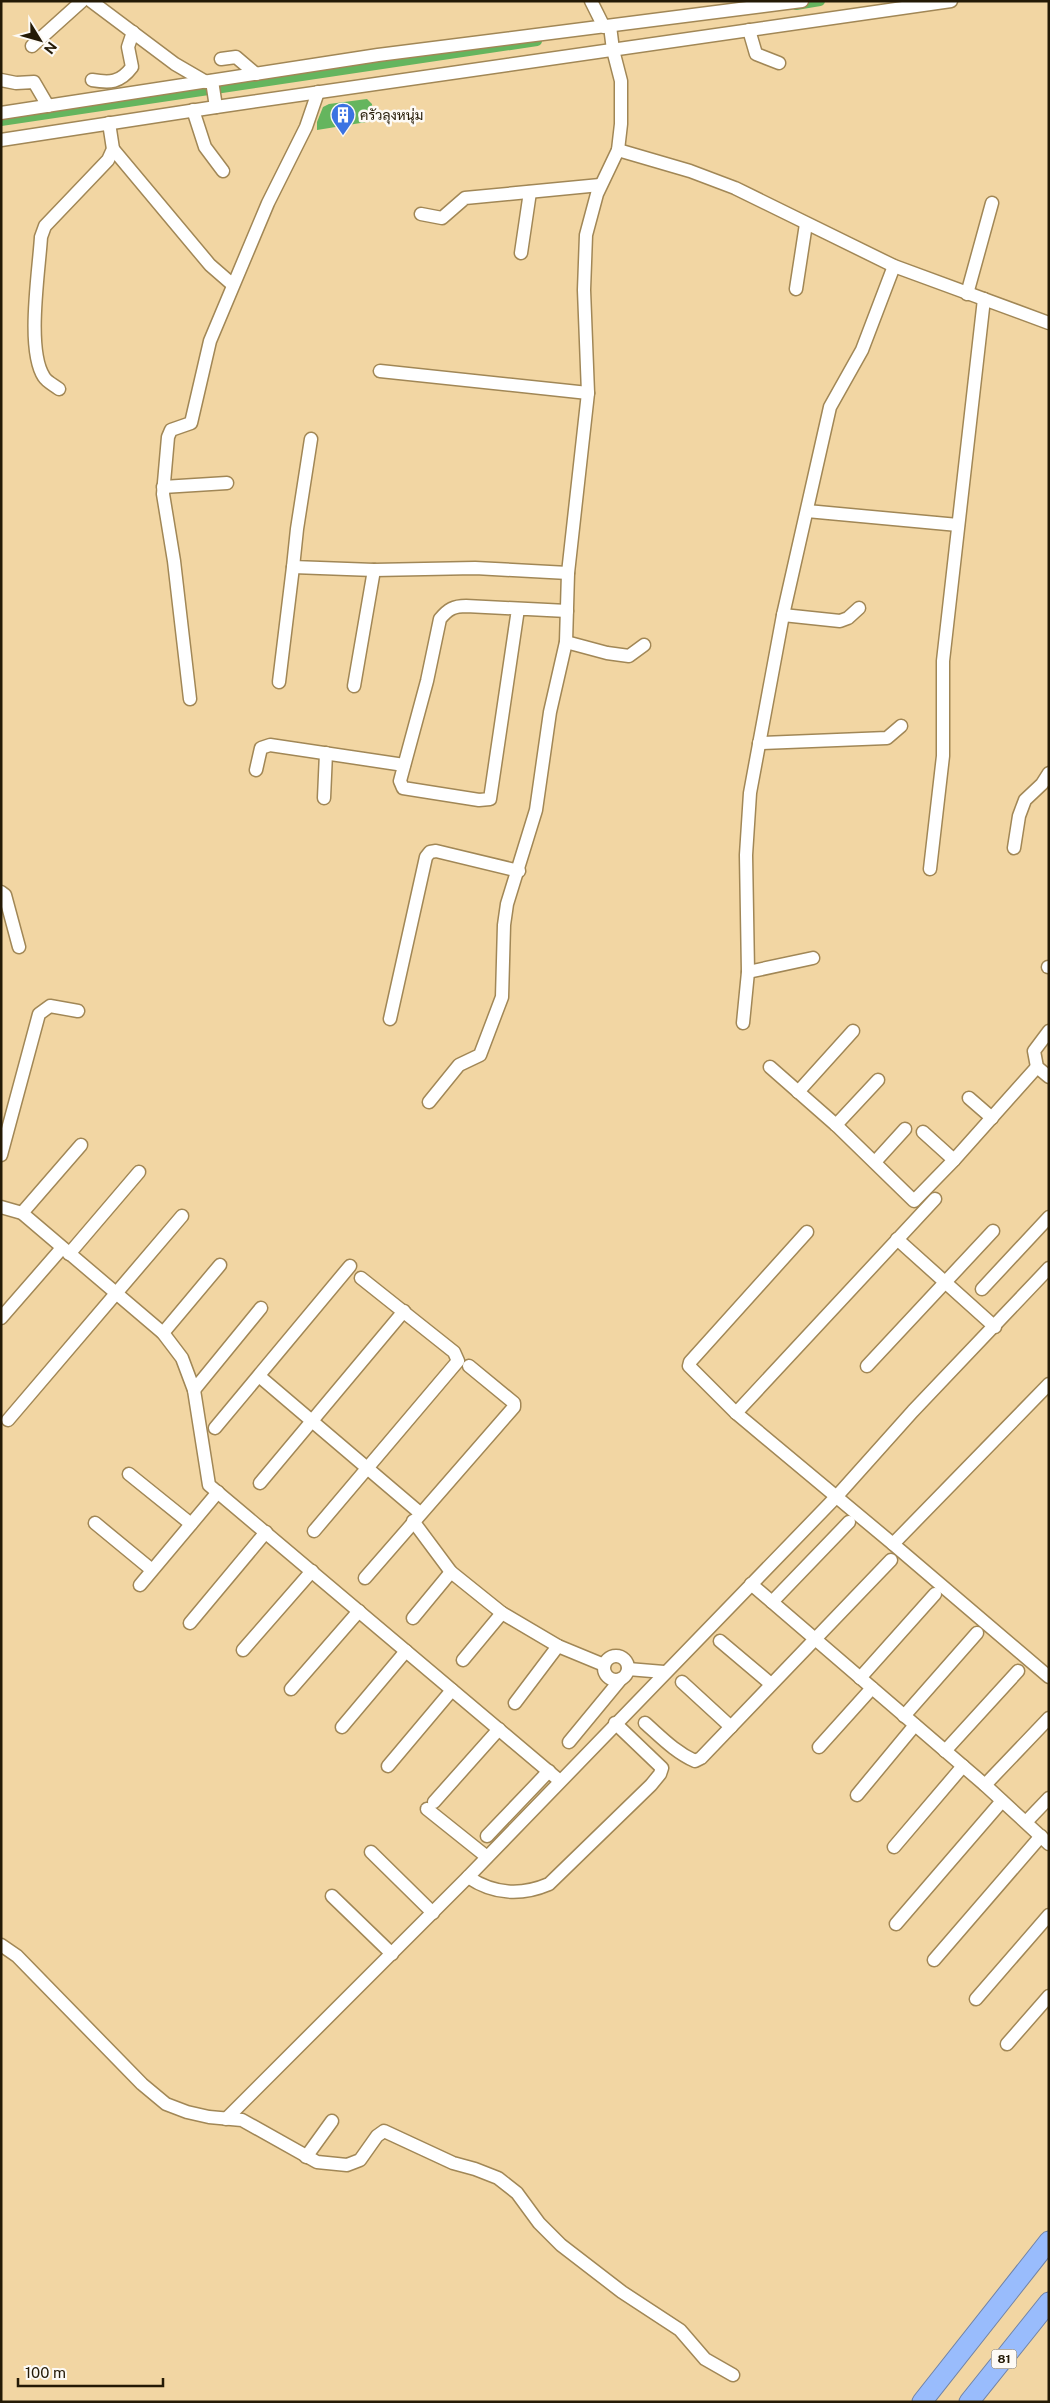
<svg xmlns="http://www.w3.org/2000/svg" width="1050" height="2403" font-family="'Public Sans',Sarabun,sans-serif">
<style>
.water{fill:#65b55e}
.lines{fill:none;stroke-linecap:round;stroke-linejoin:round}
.canal{stroke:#65b55e;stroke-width:10}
.minor-casing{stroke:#a18756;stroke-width:15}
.highway-casing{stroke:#7083a6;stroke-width:21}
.minor{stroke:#fff;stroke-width:12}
.highway{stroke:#99bcfc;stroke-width:19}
.labels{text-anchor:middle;stroke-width:5;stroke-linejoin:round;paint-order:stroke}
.shield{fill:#fdfaf5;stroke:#655d4e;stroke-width:1}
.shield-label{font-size:12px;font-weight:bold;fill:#241a06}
.poi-label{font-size:14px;fill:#241a06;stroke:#fdfaf5;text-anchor:start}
</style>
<rect width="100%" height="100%" fill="#f2d6a3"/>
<polygon class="water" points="367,99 372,104 373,121 317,130 317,122 323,107 329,104"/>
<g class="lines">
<g class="canal">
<polyline points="796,5 820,1"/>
<polyline points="1,121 537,41"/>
</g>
<defs>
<g id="minor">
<polyline points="91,1 175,64 206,82"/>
<polyline points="591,1 604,27"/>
<polyline points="749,30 756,54 779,63"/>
<polyline points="32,46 82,1"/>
<polyline points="221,59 236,57 256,74"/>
<polyline points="1,80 16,83 34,82 48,106"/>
<path d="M92 80C110 83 120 83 132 67L128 47 133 32"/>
<polyline points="212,81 216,107"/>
<polyline points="193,110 205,147 223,171"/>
<polyline points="1,113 378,55 802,1"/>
<polyline points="1,140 216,107 951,1"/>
<polyline points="113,149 210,265 233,285"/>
<polyline points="618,150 690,171 735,188 894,266 1049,323"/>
<polyline points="421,214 442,218 465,198 600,185"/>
<polyline points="521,253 530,192"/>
<polyline points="796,289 806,224"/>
<polyline points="967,294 992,203"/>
<polyline points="380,371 588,393"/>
<path d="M59 389C54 385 47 382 44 377 26 350 39 271 41 237L45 226 108 160 113 149 109 123"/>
<polyline points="311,439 297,529 293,567 374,570 475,568 568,573"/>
<polyline points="163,487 227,483"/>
<polyline points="807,511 958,525"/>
<path d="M518 609 490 799 479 800 403 788 400 781 427 681 440 619C448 609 454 606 466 606L567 611"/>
<polyline points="783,615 840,621 848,618 859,608"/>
<polyline points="566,642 607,653 629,656 644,645"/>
<polyline points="279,682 293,567"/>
<polyline points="354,686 374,570"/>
<polyline points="190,699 174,561 163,494 168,437 171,430 191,423 210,341 268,203 306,127 318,92"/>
<polyline points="759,743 887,738 901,726"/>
<polyline points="256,770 261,748 270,745 404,765"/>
<polyline points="324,798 326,753"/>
<polyline points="1014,848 1019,816 1025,800 1042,784 1049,773"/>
<polyline points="930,869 943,756 943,661 984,299"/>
<polyline points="1,892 5,895 19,947"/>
<polyline points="1048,967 1049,967"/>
<polyline points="748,972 813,958"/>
<polyline points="390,1019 426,857 430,852 436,851 519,871"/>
<polyline points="743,1023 748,972 746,855 750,793 783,615 830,407 862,350 894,266"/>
<polyline points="1049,1031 1034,1051 1037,1067 1049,1077"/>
<polyline points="770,1067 836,1125 914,1201 954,1160 1037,1067"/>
<polyline points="798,1092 853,1031"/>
<polyline points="969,1098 992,1118"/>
<polyline points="429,1102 459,1065 480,1055 502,997 504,925 507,904 536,810 550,712 566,642 568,573 588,393 584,290 586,235 597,194 618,150 621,124 621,81 613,50 610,26"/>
<polyline points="836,1125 878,1080"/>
<polyline points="923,1132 954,1160"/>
<polyline points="1,1155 39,1014 50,1006 78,1011"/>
<polyline points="875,1162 905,1129"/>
<polyline points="1,1207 22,1213 163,1333 182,1358 194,1390 209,1485 560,1781"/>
<polyline points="22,1213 81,1145"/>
<polyline points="807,1232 690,1362 689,1366 736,1413 893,1544 1049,1384"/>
<polyline points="897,1239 995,1327"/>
<polyline points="69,1254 139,1172"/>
<polyline points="982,1289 1049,1217"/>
<polyline points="1,1318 62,1248"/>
<polyline points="163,1333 220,1265"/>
<polyline points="867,1366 993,1231"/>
<polyline points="259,1376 420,1513"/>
<polyline points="194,1390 261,1308"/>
<polyline points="736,1413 935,1199"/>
<polyline points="8,1420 182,1216"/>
<polyline points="215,1428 350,1266"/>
<polyline points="129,1474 191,1524"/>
<polyline points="260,1483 404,1311"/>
<polyline points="413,1521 451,1572 502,1613 558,1646 604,1665"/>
<polyline points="95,1523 152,1570"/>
<polyline points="314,1531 458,1361 454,1352 361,1278"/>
<polyline points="893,1544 1049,1677"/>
<polyline points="365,1578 514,1407 514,1403 469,1366"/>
<polyline points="751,1584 985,1785 1049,1844"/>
<polyline points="140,1585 218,1492"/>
<polyline points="772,1602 849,1522"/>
<polyline points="413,1618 451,1572"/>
<polyline points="190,1623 266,1532"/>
<polyline points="720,1641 771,1684"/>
<polyline points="243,1650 312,1571"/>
<circle cx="616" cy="1668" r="12"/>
<polyline points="463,1660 502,1613"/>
<polyline points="628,1669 664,1672"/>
<polyline points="860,1678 935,1594"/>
<polyline points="682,1682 731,1727"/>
<polyline points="291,1689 359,1611"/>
<polyline points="515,1703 558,1646"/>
<polyline points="904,1716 977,1633"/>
<path d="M645 1723C661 1737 675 1752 695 1761L701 1758 891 1560"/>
<polyline points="342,1727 406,1651"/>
<polyline points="569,1742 621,1679"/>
<polyline points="819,1747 872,1688"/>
<polyline points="945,1751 1018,1671"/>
<polyline points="388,1766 452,1690"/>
<polyline points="985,1785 1049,1718"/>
<polyline points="857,1795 915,1725"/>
<polyline points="434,1802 499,1729"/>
<polyline points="427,1809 487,1857"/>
<polyline points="1026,1822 1049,1798"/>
<polyline points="487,1836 549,1771"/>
<polyline points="894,1847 963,1766"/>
<polyline points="371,1852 433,1913"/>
<path d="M468 1877C493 1894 521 1896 549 1884L651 1785 660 1774 662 1768 615 1723"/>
<polyline points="332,1896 392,1954"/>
<polyline points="896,1924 1002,1801"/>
<polyline points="1,1945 17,1956 142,2084 166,2104 187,2112 209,2117 242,2120 317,2162 347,2165 360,2160 377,2136 384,2131 453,2163 475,2169 498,2178 517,2193 539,2223 561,2245 622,2292 680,2330 705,2359 733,2375"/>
<polyline points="934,1960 1041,1836"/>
<polyline points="976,1999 1049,1915"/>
<polyline points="1007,2044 1049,1996"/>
<polyline points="226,2119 468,1877 837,1496 913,1411 1049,1268"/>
<polyline points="306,2157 332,2121"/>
</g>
<g id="highway">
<polyline points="922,2402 1049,2241"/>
<polyline points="969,2402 1049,2302"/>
</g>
</defs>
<use href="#minor" class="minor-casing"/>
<use href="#highway" class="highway-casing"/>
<use href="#minor" class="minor"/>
<use href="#highway" class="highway"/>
</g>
<defs>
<symbol id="building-pin" viewBox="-11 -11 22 30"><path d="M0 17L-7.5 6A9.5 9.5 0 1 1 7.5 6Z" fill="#3b73e2" stroke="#fdfaf5"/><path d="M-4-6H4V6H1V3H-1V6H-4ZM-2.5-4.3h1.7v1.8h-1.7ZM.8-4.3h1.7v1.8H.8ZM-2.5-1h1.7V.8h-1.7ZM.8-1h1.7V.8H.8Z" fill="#fff"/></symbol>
</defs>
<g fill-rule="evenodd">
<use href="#building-pin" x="329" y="101" width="28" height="38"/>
</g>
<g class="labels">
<rect class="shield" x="991.5" y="2349.5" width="25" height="19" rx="4"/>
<g class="shield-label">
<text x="1004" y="2363">81</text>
</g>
<g class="poi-label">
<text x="360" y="120">ครัวลุงหนุ่ม</text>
</g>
</g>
<rect width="1050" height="2403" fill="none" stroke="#241a06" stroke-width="5"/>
<g transform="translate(40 40) rotate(127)" stroke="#fdfaf5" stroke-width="4" paint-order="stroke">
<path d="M0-4L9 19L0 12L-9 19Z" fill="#241a06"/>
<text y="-8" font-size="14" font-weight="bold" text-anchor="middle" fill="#241a06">N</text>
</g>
<path d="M18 2378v8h145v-8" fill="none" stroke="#241a06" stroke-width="2.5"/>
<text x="25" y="2378" font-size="15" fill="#241a06" stroke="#fdfaf5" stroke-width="4" paint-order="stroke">100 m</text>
</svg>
